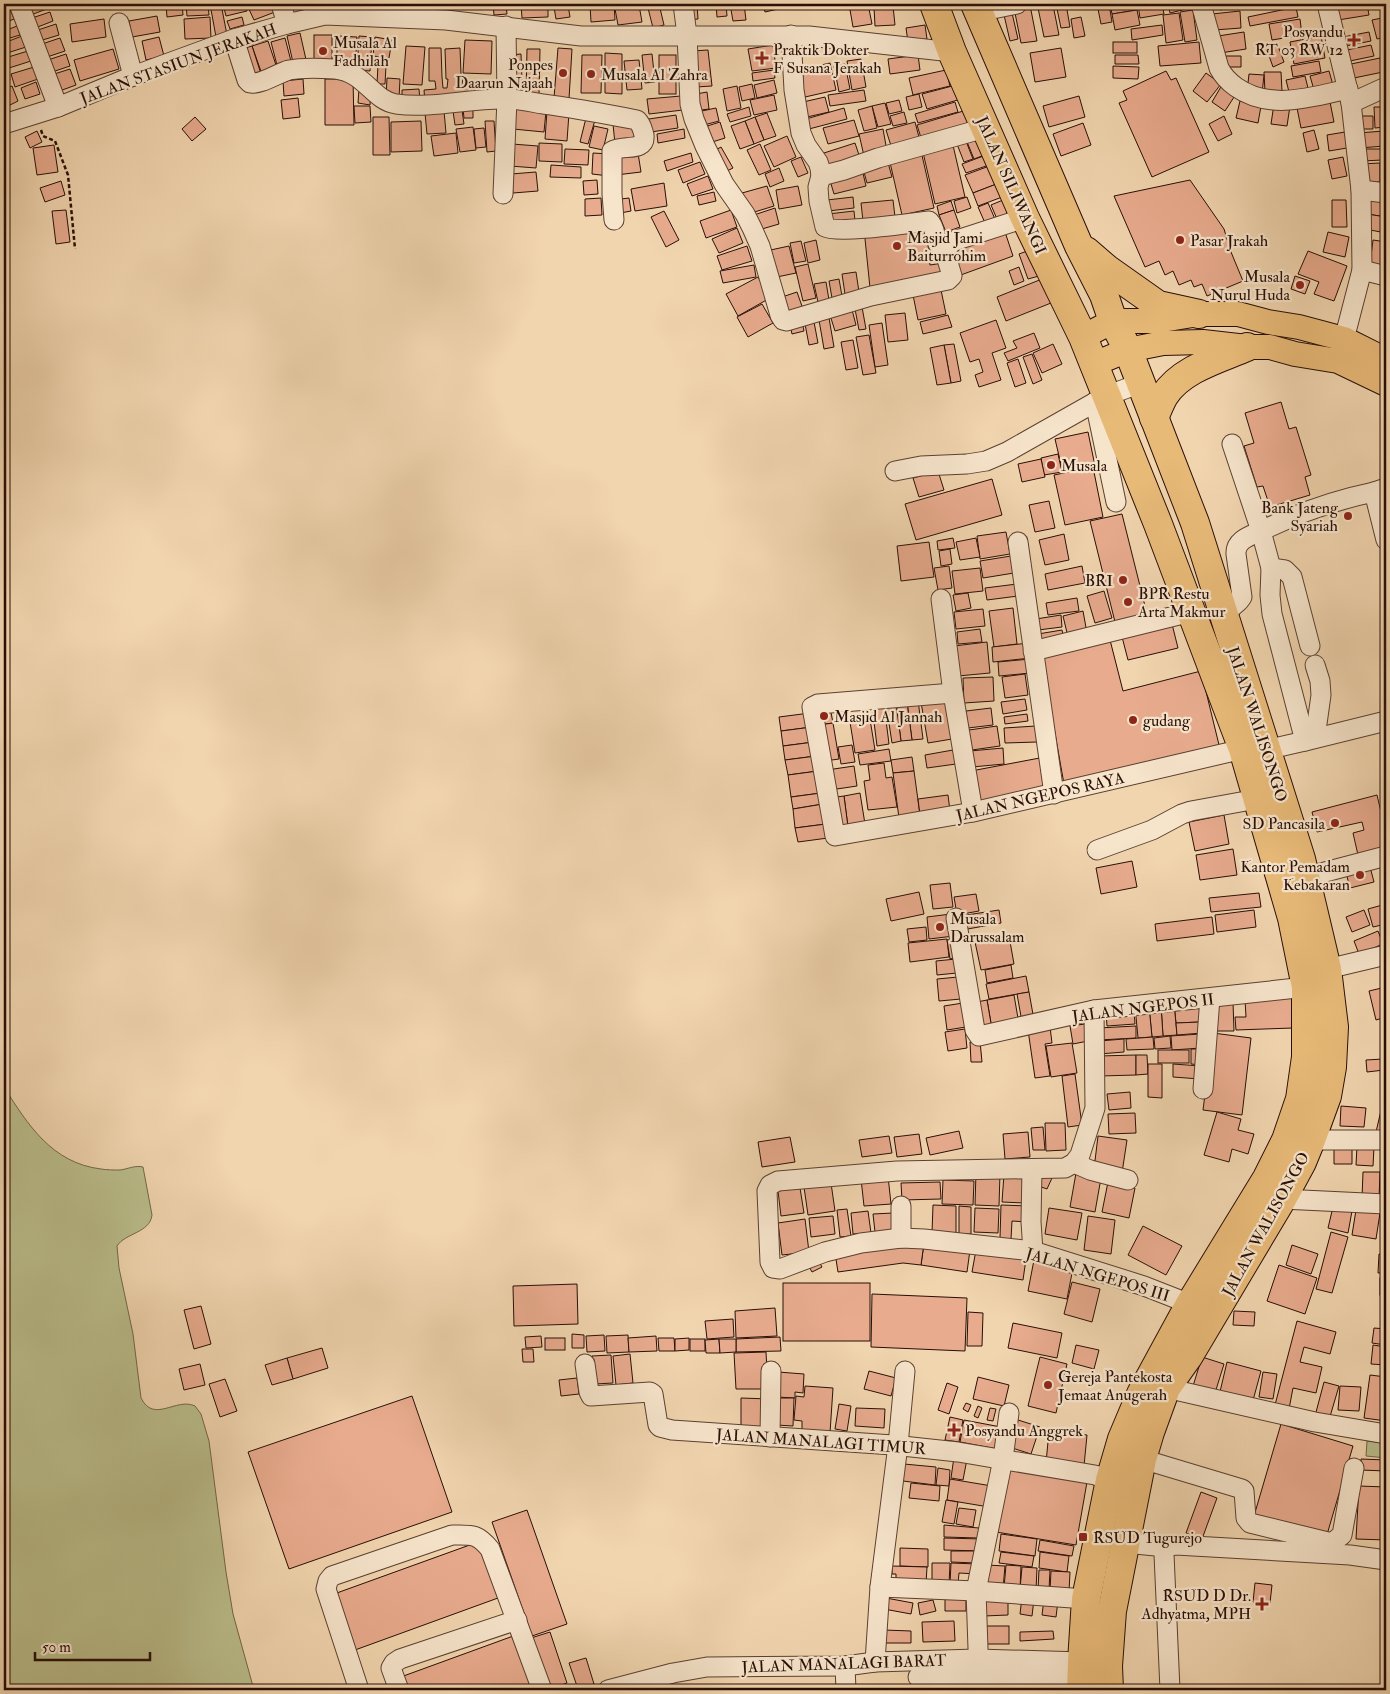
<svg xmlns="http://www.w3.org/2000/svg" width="1390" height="1694" font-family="'IM FELL Double Pica',serif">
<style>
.green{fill:#babd8b;stroke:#716648}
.building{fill:#e8ab8e;stroke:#280e06}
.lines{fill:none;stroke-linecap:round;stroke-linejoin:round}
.minor-casing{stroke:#5a4030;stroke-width:21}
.major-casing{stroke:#280e06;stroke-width:26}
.highway-casing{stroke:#280e06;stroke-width:30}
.path{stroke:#280e06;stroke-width:2.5;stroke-dasharray:4 2.5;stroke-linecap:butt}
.minor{stroke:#f6e4cb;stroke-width:19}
.major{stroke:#e8ba78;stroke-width:24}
.highway{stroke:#e8ba78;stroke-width:28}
.poi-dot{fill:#8f2418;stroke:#f6e4cb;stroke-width:2}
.labels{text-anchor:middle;stroke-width:4.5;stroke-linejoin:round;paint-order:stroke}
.poi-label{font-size:16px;fill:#280e06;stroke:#f6e4cb;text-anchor:start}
.street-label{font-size:16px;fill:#280e06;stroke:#f6e4cb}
</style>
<rect width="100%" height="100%" fill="#f1d5af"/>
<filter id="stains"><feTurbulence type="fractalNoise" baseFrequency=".004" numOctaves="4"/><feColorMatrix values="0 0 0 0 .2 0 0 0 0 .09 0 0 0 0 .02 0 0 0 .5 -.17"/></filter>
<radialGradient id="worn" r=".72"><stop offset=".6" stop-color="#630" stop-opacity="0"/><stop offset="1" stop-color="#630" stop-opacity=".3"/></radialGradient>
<g class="green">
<path d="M4 1087C28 1125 52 1163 101 1169 107 1170 114 1170 120 1170 128 1169 135 1165 143 1167L152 1215C150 1233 125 1233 117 1246L119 1268 133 1334 141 1398C154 1424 176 1397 195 1406L201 1414 209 1441 226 1572 233 1614 254 1690H4Z"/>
<polygon points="1367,1441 1386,1443 1386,1458 1366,1456"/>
</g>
<g class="building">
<polygon points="23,4 51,4 52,7 28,16"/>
<polygon points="166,4 182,4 183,15 167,17"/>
<polygon points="186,4 208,4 209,15 187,16"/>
<polygon points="210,4 221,4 227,35 216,37"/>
<polygon points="223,4 245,4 247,11 226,16"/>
<polygon points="256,4 272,4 275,12 254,20 248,7"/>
<polygon points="493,4 506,4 507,14 494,15"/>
<polygon points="521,4 548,4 548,17 522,18"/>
<polygon points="590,4 614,4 615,20 591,22"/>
<polygon points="618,4 632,4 632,6 639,5 642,22 618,25 615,9 618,8"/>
<polygon points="647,4 659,4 664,25 653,28"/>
<polygon points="684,4 697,4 698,19 686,20"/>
<polygon points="716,4 726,4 727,16 717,17"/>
<polygon points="730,4 744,4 746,20 733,21"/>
<polygon points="763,4 800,4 765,12"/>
<polygon points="849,4 868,4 872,24 853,27"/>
<polygon points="1056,4 1066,4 1070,27 1061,28"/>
<polygon points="1097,4 1109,4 1112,22 1101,24"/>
<polygon points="1110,4 1136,4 1137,10 1112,14"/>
<polygon points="1138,4 1162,4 1164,14 1140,18"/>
<polygon points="1168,4 1193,4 1194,7 1170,13"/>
<polygon points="1218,4 1230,4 1231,8 1220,10"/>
<polygon points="1274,4 1292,4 1292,7 1274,9"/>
<polygon points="1340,4 1367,4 1369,15 1338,20 1335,5"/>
<polygon points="568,5 570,17 556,19 554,7"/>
<polygon points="1030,5 1037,41 1021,43 1015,13 1023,12 1022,7"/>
<polygon points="1053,5 1059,35 1044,37 1038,8"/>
<polygon points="893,6 895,25 875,26 874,7"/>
<polygon points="1296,7 1298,17 1250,26 1248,17"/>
<polygon points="10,9 14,19 4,23 4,11"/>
<polygon points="1137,10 1140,25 1115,30 1112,14"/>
<polygon points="1193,10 1197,40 1185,42 1180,12"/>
<polygon points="1240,11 1241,28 1214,30 1212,14"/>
<polygon points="50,12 53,21 30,30 26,20"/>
<polygon points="1012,13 1018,39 1010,41 1004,15"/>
<polygon points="1179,13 1183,40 1166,43 1163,15"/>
<polygon points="157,16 160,32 132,37 129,21"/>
<polygon points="210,17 211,38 185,39 184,19"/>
<polygon points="242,17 244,25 230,29 227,21"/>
<polygon points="1081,17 1085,36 1074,38 1071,19"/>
<polygon points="1382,18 1386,37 1377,39 1372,20"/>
<polygon points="104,19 106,37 72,42 70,24"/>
<polygon points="1300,19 1302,35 1272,40 1269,24"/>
<polygon points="56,24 59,35 36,42 32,32"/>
<polygon points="925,25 927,39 908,42 906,28"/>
<polygon points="1162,25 1163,35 1132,40 1131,29"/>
<polygon points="17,26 20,35 10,38 7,30"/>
<polygon points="1244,32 1246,49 1220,53 1218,36"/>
<polygon points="1369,32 1371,41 1340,47 1338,38"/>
<polygon points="300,33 307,64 294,67 287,36"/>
<rect x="314" y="35" width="18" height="32"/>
<polygon points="22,36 26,47 4,54 4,43"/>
<polygon points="338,36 357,37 355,67 336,66"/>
<polygon points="359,36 372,37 370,71 357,70"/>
<polygon points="1321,36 1325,58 1294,64 1290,42"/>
<polygon points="159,37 164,56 146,60 142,41"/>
<polygon points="375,37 392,40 389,58 373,56"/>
<polygon points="60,38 65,51 47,57 42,44"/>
<polygon points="285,38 292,65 278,69 271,42"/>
<polygon points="465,40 492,41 491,74 463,73"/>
<polygon points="268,41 278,71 263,77 252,46"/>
<rect x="1113" y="42" width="24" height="11"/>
<polygon points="1199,42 1201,63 1160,66 1158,46"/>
<polygon points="773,45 776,68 752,71 748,49"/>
<polygon points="1371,45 1374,56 1345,62 1342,51"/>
<polygon points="252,46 262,77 250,81 239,50"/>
<polygon points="406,46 425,47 422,85 403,84"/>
<polygon points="1278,46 1284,62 1273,67 1267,50"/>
<polygon points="429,48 441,48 442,77 443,88 447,88 448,79 446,79 445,49 460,48 461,74 463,75 462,86 492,84 493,96 425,102 424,90 436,89 435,81 429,81"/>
<polygon points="558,48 572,49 569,99 554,98"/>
<polygon points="1061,48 1066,77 1035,82 1030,53"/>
<polygon points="113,49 119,69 80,81 74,60"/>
<polygon points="527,49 540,49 539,96 526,96"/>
<polygon points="708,50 712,86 696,87 692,51"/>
<polygon points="28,51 31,61 9,68 5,58"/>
<polygon points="605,53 622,54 622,94 605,93"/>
<polygon points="66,54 70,66 46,74 42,62"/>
<polygon points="521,54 522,81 510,81 509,55"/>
<polygon points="652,54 655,82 645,83 642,55"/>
<polygon points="582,55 602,55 601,93 581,93"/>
<rect x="659" y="55" width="17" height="39"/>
<polygon points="918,55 920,70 890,74 888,59"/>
<polygon points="1115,55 1138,55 1139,64 1115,64"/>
<polygon points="1220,56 1241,56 1241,67 1221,67"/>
<polygon points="1380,58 1383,72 1354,78 1351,64"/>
<polygon points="861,59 866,87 852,90 847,61"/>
<polygon points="639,60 642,89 627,90 624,61"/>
<polygon points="1319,61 1321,72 1293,77 1291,66"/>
<polygon points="830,63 836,90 805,97 799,70"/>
<polygon points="845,64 850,89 839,92 834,66"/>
<polygon points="378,65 386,66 385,84 377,84"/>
<polygon points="1113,66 1139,67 1138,79 1113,78"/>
<polygon points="34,67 38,79 15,87 11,74"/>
<polygon points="6,69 10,80 4,82 4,70"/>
<polygon points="70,69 76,85 54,93 48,76"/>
<polygon points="774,70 775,78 753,81 752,73"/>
<polygon points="946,70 950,86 913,95 909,78"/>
<polygon points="1166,71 1171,80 1176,78 1209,152 1152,177 1119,103 1127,100 1123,91"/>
<polygon points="1329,71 1333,85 1314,90 1310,76"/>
<polygon points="1264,72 1281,72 1282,91 1265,92"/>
<polygon points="1206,73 1221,84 1207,102 1193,91"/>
<polygon points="1249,74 1264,75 1262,94 1247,92"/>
<polygon points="1305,76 1308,88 1289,92 1286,80"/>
<polygon points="387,78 400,79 399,98 386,98"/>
<polygon points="303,79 304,94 284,96 283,81"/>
<polygon points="325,79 353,79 354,125 325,125"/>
<polygon points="774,80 777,93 757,98 754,85"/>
<polygon points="36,82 40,94 25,99 21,88"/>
<polygon points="752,84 755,98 742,101 739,87"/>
<polygon points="956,85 961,99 927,109 922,94"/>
<polygon points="1222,85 1236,94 1225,111 1212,102"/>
<polygon points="12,86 18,101 10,105 4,89"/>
<polygon points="737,86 741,108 727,111 723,89"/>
<polygon points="359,89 371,90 370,105 358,103"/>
<polygon points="419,89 420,101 402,102 402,90"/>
<polygon points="864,90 866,101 830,106 828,95"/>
<polygon points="707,92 709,109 694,111 691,95"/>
<polygon points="919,94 922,107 909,110 906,97"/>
<polygon points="774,95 777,110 754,115 750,100"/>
<polygon points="681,96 683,110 649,114 647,99"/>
<polygon points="1079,96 1085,117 1049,127 1043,106"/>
<polygon points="825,97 829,112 807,117 803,102"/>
<polygon points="1329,97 1334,122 1301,128 1296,103"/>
<polygon points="298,98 300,117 283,119 281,100"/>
<polygon points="899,100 902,111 889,114 886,103"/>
<polygon points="1240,101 1261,106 1258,123 1236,118"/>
<polygon points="955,102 958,112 918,123 915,114"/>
<polygon points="461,103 464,124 455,125 452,104"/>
<polygon points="885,103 891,124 878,127 872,106"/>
<polygon points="1274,104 1290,106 1287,126 1271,124"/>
<polygon points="354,106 370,106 371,122 355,123"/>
<polygon points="872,106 877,128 864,131 858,110"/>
<polygon points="749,107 751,116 730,122 727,114"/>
<polygon points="1374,107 1385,107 1385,127 1375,128"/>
<polygon points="716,108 719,121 700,126 697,112"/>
<polygon points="844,108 847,119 809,129 806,119"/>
<polygon points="463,109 473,109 473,118 464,118"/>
<polygon points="515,109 546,111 544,132 513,129"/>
<polygon points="970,109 975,124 922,141 917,125"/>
<polygon points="444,111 446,133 427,134 425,113"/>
<polygon points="547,111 569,113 567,141 545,139"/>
<polygon points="904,112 907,123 893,126 890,116"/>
<polygon points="767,113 776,136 764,140 755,117"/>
<polygon points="676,115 678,128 644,133 642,120"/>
<polygon points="1224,116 1232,134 1218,141 1209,124"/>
<polygon points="1357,116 1373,116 1373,129 1358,129"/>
<polygon points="195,117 206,129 192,141 182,129"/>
<polygon points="373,117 389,117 390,155 373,155"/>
<polygon points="755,117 764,140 754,144 745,121"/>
<polygon points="586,118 595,120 588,144 580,142"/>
<polygon points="854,120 859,136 828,144 823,128"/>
<polygon points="421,121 422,151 391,152 391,122"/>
<polygon points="485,121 494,121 496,151 487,152"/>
<polygon points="745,121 754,144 740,149 731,126"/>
<polygon points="633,122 636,141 615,144 613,124"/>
<polygon points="720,122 725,138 706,144 701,128"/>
<polygon points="915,122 920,141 892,149 886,130"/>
<polygon points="1083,123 1091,145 1061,156 1053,134"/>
<polygon points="594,126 608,129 603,150 589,147"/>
<polygon points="473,127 476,150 460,152 456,129"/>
<polygon points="484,128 486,147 476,148 474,129"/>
<polygon points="684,129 685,138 658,143 657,134"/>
<polygon points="883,129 887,151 864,156 859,134"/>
<polygon points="1314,130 1319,149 1307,152 1303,133"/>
<polygon points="37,131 42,142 30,148 25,137"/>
<polygon points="1384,131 1385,146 1359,148 1358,133"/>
<polygon points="979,132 987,154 974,159 965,137"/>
<polygon points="1345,132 1347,148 1329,151 1327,135"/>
<polygon points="456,133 458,153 434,156 431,136"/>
<polygon points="787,136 796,157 774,167 764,146"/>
<polygon points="964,136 973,159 964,162 955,139"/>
<polygon points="952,141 965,197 935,204 922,148"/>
<polygon points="539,143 562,144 562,162 539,161"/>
<polygon points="855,143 861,161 830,171 824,153"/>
<polygon points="512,144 538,146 536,168 510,166"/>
<polygon points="760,144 771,170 759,175 747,150"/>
<polygon points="54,145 58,172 37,175 33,148"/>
<polygon points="721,147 733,168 723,173 712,152"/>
<polygon points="565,149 589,150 588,165 564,164"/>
<polygon points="1362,149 1381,149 1382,160 1362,161"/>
<polygon points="921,151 934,208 902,215 889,158"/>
<polygon points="593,153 610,154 609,176 592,174"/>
<polygon points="638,153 641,172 616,175 614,155"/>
<polygon points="691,153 693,162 667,171 664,161"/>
<polygon points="986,155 989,165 966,173 962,164"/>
<polygon points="801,157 808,173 798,177 791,161"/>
<polygon points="1343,157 1347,176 1332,179 1328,160"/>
<polygon points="887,159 892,177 867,183 862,165"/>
<polygon points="700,162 705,174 683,183 678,170"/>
<polygon points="1380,163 1380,182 1361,183 1361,164"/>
<polygon points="551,165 581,167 581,178 550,177"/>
<polygon points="861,165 866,186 834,194 829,177"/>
<polygon points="992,165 999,183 973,193 965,175"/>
<polygon points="779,168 784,181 770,187 765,174"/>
<rect x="1381" y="169" width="5" height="17"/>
<polygon points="536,172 538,191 513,193 511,174"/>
<polygon points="708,176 713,189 692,196 687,184"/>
<polygon points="597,180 598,194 584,195 583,181"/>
<polygon points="1190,180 1224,229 1231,252 1243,281 1207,296 1202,284 1194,287 1191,280 1179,285 1173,271 1165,275 1159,261 1145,267 1114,196"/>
<polygon points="61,181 65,195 45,202 40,188"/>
<polygon points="664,183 667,206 635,211 631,189"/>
<polygon points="999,183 1005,196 978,206 973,193"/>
<polygon points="767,186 774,206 748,214 742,193"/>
<polygon points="798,186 802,205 779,209 776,190"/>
<polygon points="714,192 716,201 699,205 697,196"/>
<polygon points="1370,194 1386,197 1386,217 1367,214"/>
<polygon points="853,197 854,208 828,211 827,200"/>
<polygon points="967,197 971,208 957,213 954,201"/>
<polygon points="601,198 602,215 585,216 585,199"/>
<polygon points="629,198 631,211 615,214 613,200"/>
<polygon points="893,200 895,217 863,221 861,203"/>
<polygon points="1003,200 1008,215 997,219 991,205"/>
<polygon points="1332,200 1346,200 1347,227 1332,227"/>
<polygon points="951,201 954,210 939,215 937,206"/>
<polygon points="988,203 995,219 985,223 978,207"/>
<polygon points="775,208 779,224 755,231 751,216"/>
<polygon points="66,210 70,242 56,244 52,211"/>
<polygon points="731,210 737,227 706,238 700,221"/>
<polygon points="954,210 960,227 946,232 939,215"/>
<polygon points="664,211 679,240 666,247 651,217"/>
<polygon points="854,211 855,221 830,225 828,214"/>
<polygon points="1367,214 1386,217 1386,233 1365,229"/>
<polygon points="926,223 930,265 943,263 944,279 870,288 864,229"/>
<polygon points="737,228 743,243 719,253 712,239"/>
<polygon points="1004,229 1013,256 958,276 948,249"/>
<polygon points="1328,232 1349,237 1345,257 1323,252"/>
<polygon points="816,240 820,260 808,263 804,243"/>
<polygon points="1373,240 1386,242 1386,267 1370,265"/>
<polygon points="801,241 806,261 794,263 790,243"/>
<polygon points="747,246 752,261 722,270 717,256"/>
<polygon points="789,246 796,273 772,278 766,251"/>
<polygon points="1030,250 1039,276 1028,279 1019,254"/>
<polygon points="1308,251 1347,266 1334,301 1314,294 1319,282 1298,274"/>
<polygon points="808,264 816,298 803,301 795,267"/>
<polygon points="754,265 756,277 723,283 720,271"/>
<polygon points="1019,267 1024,281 1014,285 1009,271"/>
<polygon points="856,272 859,292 845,294 842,274"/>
<polygon points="1295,276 1310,281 1305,294 1291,289"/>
<polygon points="758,277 770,298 738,316 726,294"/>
<polygon points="839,279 842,296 832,298 829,281"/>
<polygon points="1042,279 1051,303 1006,321 997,297"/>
<polygon points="826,282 829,300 818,302 814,284"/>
<polygon points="941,290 946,314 918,320 913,295"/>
<polygon points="797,292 803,309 784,315 779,298"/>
<polygon points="762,304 773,323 748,337 737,317"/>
<polygon points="851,306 856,325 835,331 829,312"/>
<polygon points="862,307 866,329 859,330 855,309"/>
<polygon points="905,313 908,340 888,342 885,315"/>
<polygon points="948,315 952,327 923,334 920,322"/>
<polygon points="829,318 834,347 824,349 819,320"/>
<polygon points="996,320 1006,348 992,353 1001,380 979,387 975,375 983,372 979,359 970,362 960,333"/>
<polygon points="802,322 804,331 792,334 790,325"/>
<polygon points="814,322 818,343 809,345 805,324"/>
<polygon points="882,323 888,365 875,367 869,325"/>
<polygon points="1034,333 1040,348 1008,361 1004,353 1017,348 1013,341"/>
<polygon points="869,335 876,373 863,375 856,337"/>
<polygon points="853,340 858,368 846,370 841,342"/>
<polygon points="954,344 961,381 951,383 944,345"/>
<polygon points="1053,344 1062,364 1042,373 1033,353"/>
<polygon points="944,345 951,383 937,385 930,348"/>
<polygon points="1032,354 1042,380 1033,384 1023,357"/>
<polygon points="1018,359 1026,383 1015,387 1007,363"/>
<polygon points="1281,402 1289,429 1296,427 1311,475 1305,477 1310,495 1270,507 1263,486 1257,487 1244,446 1254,443 1245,413"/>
<polygon points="1088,432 1095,466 1063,473 1055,439"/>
<polygon points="1058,454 1062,472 1044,475 1041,458"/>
<polygon points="1041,459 1045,477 1022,482 1018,464"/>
<polygon points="1093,467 1103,517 1065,525 1054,475"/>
<polygon points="938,471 944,490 919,497 913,478"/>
<polygon points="992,479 1002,515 916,540 905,504"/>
<polygon points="1049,501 1055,528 1035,532 1029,505"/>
<polygon points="1122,514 1147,614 1115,622 1090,521"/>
<polygon points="1006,532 1010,554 980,559 977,536"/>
<polygon points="1064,534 1069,560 1045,565 1039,540"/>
<polygon points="953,538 955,548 938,550 937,541"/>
<polygon points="976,538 980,557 960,560 956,542"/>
<polygon points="929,542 934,577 901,581 897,546"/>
<polygon points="950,549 952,564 941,566 939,551"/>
<polygon points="1011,556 1014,573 983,578 980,561"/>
<polygon points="949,566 952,588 938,590 934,568"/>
<polygon points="1082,566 1085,583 1048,590 1045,574"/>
<polygon points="980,568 983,591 955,594 952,571"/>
<polygon points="1017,584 1018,596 987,600 985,588"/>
<polygon points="1104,591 1112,618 1095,623 1087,596"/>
<polygon points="968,593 971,608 956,611 953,595"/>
<polygon points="1077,598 1079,611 1048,615 1046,603"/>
<polygon points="1013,608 1017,644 994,647 989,611"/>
<polygon points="983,609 985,626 956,629 954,612"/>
<polygon points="1083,611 1087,633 1068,637 1063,616"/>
<polygon points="1061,615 1062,627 1038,630 1036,619"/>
<polygon points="1171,620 1178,648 1128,660 1121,633"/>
<polygon points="980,629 982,642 958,644 957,632"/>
<polygon points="1062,630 1064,639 1040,644 1038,634"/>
<polygon points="1109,636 1123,691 1201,671 1220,749 1064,784 1041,655"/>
<polygon points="987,642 990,673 958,676 954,646"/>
<polygon points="1029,643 1031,658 993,662 992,647"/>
<polygon points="1030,659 1031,673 999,676 998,662"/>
<polygon points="1025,674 1028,695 1005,698 1002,677"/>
<polygon points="993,677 994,701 964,703 963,678"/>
<polygon points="951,698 958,738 928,743 921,702"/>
<polygon points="1025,699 1027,710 1003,714 1001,702"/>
<polygon points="918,700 923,739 912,740 907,702"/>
<polygon points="907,702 912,740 901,741 896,703"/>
<polygon points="896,703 901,741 892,743 886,704"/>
<polygon points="884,704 889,744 877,746 872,706"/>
<polygon points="830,707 833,723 819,725 816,709"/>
<polygon points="991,708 993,725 968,728 966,711"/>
<polygon points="810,713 812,727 781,731 779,717"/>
<polygon points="869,713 875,750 855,753 849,716"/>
<polygon points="1027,714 1028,721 1005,724 1004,717"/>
<polygon points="833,723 839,759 825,761 819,725"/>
<polygon points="997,726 1000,746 972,750 969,730"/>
<polygon points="1036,726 1037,742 1005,743 1004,728"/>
<polygon points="812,727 814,742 783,746 781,731"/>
<polygon points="814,742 816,756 785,760 783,746"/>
<polygon points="852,745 855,762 841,764 838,747"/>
<polygon points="1003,748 1004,764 972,767 970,751"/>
<polygon points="889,749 891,761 860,765 858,754"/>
<polygon points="953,750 956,764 927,768 925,755"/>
<polygon points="816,756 818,771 788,775 785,760"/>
<polygon points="912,757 914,771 893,773 891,760"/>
<polygon points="1045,757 1051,790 977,804 971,771"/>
<polygon points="884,763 886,778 892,777 897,807 868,810 864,781 870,780 868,765"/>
<polygon points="854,766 857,786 830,790 827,770"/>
<polygon points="818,771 821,793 791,797 788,775"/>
<polygon points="914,771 920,815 899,818 893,773"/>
<polygon points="821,793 823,804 793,809 791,797"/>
<polygon points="860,793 865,824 848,827 844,796"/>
<polygon points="948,795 950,811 920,815 918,799"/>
<polygon points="1377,795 1384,825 1386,825 1386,848 1358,855 1353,833 1364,830 1362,822 1317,832 1312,812"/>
<polygon points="844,796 848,827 834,829 829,798"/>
<polygon points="823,804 826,824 795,828 793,809"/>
<polygon points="1224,815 1229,844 1195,851 1189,822"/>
<polygon points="826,824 828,838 798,842 795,828"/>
<polygon points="1233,849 1237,875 1200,880 1196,855"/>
<polygon points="1132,861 1137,887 1101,894 1096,868"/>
<polygon points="1369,863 1374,882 1350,888 1345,869"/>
<polygon points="950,883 953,907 933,909 930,885"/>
<polygon points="919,892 924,914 891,921 886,899"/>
<polygon points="1259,893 1261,907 1211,912 1209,898"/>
<polygon points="976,894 979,911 957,915 954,897"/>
<polygon points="1386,904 1386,924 1373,927 1368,909"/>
<polygon points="999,910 1001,923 962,930 960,916"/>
<polygon points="1254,910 1256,927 1217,932 1215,915"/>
<polygon points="1364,910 1370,925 1352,932 1346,917"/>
<polygon points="951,914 954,936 929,939 927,917"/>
<polygon points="1212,917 1214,934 1157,941 1155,924"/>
<polygon points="926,927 927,940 909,942 907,929"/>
<polygon points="1378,931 1383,944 1359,954 1354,941"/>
<polygon points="1009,936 1014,964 981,970 975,942"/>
<polygon points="947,939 949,957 910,962 908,943"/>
<polygon points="957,939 959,957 950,959 947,940"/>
<polygon points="956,959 957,973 937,975 936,961"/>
<polygon points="1011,965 1013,978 987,983 985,970"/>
<polygon points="1026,976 1029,992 989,999 986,984"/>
<polygon points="958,977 961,999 939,1001 937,979"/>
<polygon points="1386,987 1386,1017 1376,1020 1369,991"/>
<polygon points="1029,992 1034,1020 1022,1022 1017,994"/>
<polygon points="1014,995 1019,1024 992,1029 987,1000"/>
<polygon points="1292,998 1293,1028 1236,1030 1235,1017 1246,1017 1245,1000"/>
<polygon points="987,1000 992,1029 977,1031 972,1003"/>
<polygon points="1199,1001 1200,1022 1176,1023 1174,1003"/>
<polygon points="1213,1002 1233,1002 1234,1031 1213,1031"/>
<polygon points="963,1003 966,1027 947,1030 944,1006"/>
<polygon points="1174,1003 1177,1035 1163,1036 1161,1005"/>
<polygon points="1161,1005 1163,1036 1152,1037 1149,1006"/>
<polygon points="1135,1006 1149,1006 1152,1037 1138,1038"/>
<polygon points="1134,1010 1135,1024 1107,1026 1106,1012"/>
<polygon points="1200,1022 1202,1033 1177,1035 1176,1023"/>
<polygon points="1085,1024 1088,1041 1073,1044 1070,1026"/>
<polygon points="1136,1026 1136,1038 1099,1040 1098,1028"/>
<polygon points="1050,1027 1052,1043 1045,1044 1050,1076 1035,1078 1028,1030"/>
<polygon points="965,1029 967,1048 948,1051 945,1032"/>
<polygon points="1213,1033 1251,1038 1242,1115 1203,1110"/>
<polygon points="1200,1034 1201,1048 1172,1050 1171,1036"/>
<polygon points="1170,1036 1171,1048 1155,1049 1154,1038"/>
<polygon points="1153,1037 1154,1049 1127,1050 1126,1039"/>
<polygon points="1124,1039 1124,1052 1099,1054 1099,1041"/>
<polygon points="980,1041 982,1062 971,1062 970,1042"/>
<polygon points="1072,1043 1077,1073 1051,1077 1046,1046"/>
<polygon points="1191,1049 1203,1049 1202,1065 1191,1064"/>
<rect x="1158" y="1050" width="31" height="13"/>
<polygon points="1136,1055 1136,1075 1100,1076 1099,1056"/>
<polygon points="1136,1055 1147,1055 1148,1074 1136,1075"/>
<polygon points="1383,1059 1384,1070 1367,1072 1366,1060"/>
<polygon points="1148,1064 1162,1064 1162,1098 1148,1097"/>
<polygon points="1173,1064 1201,1066 1200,1079 1173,1077"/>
<polygon points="1075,1074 1082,1125 1068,1127 1062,1076"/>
<polygon points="1386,1089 1386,1134 1376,1132"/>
<polygon points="1130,1092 1131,1108 1109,1110 1107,1094"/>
<polygon points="1341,1106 1366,1108 1364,1127 1340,1126"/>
<polygon points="1217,1112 1241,1119 1238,1130 1254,1134 1248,1154 1232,1149 1229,1162 1204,1155"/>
<polygon points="1135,1113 1136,1133 1109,1134 1108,1114"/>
<polygon points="1045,1123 1065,1123 1066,1150 1046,1151"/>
<polygon points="1043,1127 1045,1150 1033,1150 1031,1128"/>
<polygon points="959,1131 963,1148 930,1155 926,1138"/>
<polygon points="1028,1132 1030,1157 1005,1159 1003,1134"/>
<polygon points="919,1134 922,1154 897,1157 894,1137"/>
<polygon points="889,1136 892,1153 862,1157 859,1140"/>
<polygon points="1098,1136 1127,1140 1122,1173 1094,1169"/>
<polygon points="790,1137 795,1162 762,1167 758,1142"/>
<polygon points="1357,1146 1374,1147 1373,1166 1356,1165"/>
<polygon points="1352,1148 1352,1164 1334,1164 1334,1149"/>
<polygon points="976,1172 1000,1173 999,1206 975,1205"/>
<polygon points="1363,1172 1380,1172 1379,1199 1362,1198"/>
<polygon points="1041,1173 1052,1178 1047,1189 1036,1185"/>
<polygon points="1076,1173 1101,1178 1095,1212 1070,1207"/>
<polygon points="1004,1174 1026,1176 1025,1203 1002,1202"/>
<polygon points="888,1176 891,1204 864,1206 861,1179"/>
<polygon points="943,1180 974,1181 973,1205 942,1204"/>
<polygon points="940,1182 941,1199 902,1200 901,1183"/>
<polygon points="1108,1182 1135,1188 1129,1218 1102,1212"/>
<polygon points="831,1183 835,1211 808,1215 804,1187"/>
<polygon points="800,1188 804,1213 781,1216 778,1191"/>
<polygon points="933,1205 956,1206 956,1234 932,1233"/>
<polygon points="1001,1205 1029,1206 1028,1222 1012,1221 1011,1239 1000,1238"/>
<polygon points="959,1206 971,1207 971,1234 959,1234"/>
<polygon points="1333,1207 1352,1211 1348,1233 1328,1228"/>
<polygon points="975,1208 999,1209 998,1233 974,1232"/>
<polygon points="1049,1208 1082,1213 1077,1240 1045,1234"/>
<polygon points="847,1209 851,1236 840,1237 837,1210"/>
<polygon points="1356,1210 1380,1213 1376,1239 1352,1235"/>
<polygon points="868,1211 871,1233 853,1234 851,1213"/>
<polygon points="893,1213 894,1231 875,1232 873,1214"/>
<polygon points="833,1216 835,1234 811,1237 809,1218"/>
<polygon points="1088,1216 1115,1220 1111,1254 1084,1250"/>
<polygon points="805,1219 809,1252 782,1255 778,1223"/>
<polygon points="1143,1226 1182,1246 1166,1275 1128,1255"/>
<polygon points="1331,1232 1348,1237 1332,1293 1316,1289"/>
<polygon points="924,1243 970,1250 967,1272 921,1265"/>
<polygon points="924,1243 921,1265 903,1263 838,1272 835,1253"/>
<polygon points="1292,1245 1318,1254 1311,1274 1286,1265"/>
<polygon points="976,1250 1026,1259 1023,1280 972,1272"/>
<polygon points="1379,1254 1386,1254 1386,1273 1378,1273"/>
<polygon points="816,1256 822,1267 812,1272 806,1261"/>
<polygon points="1034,1260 1073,1268 1067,1299 1028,1291"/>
<polygon points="1279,1265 1317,1278 1305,1314 1267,1301"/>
<rect x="1380" y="1278" width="6" height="17"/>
<polygon points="1072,1282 1100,1289 1092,1322 1064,1314"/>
<rect x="783" y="1283" width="87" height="58"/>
<polygon points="577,1284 578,1324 514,1326 513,1286"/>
<polygon points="872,1294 967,1298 965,1351 871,1347"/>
<polygon points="201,1306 211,1344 194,1349 184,1310"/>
<polygon points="775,1308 777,1336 736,1338 735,1311"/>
<polygon points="1234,1311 1255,1312 1254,1326 1233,1325"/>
<polygon points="968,1312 983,1313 982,1346 967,1346"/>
<polygon points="733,1319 734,1337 707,1339 705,1321"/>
<polygon points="1297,1321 1336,1332 1330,1354 1304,1347 1300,1362 1322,1367 1316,1393 1293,1388 1289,1409 1275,1405"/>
<polygon points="1013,1323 1062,1333 1057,1358 1008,1348"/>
<polygon points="1374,1328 1386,1329 1386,1345 1372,1343"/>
<polygon points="572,1334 584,1335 584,1348 572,1348"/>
<polygon points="604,1335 605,1351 587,1352 586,1336"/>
<polygon points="628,1335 629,1352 607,1353 606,1336"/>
<polygon points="541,1336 542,1347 526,1348 525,1337"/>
<polygon points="656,1336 657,1351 629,1352 628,1338"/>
<polygon points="780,1337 781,1351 736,1352 736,1339"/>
<rect x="545" y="1338" width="20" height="12"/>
<polygon points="658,1338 674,1338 675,1351 659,1351"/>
<polygon points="689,1338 689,1350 675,1351 675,1339"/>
<rect x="690" y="1339" width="15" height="12"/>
<polygon points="719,1339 720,1353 706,1353 705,1340"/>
<polygon points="719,1339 736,1339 736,1352 720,1353"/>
<polygon points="1076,1345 1099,1350 1094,1369 1072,1363"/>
<polygon points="1373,1345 1386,1347 1386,1365 1371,1364"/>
<polygon points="322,1348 328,1368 293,1379 287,1358"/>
<polygon points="522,1349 533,1349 534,1362 523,1362"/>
<polygon points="766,1352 768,1389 736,1389 734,1353"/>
<polygon points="630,1354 633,1383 616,1385 613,1356"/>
<polygon points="611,1355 613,1383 595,1384 592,1356"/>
<polygon points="1040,1357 1067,1364 1056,1413 1028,1406"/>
<polygon points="1202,1357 1224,1364 1215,1393 1193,1386"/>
<polygon points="287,1358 293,1379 272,1385 265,1365"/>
<polygon points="1227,1362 1261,1371 1252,1404 1219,1396"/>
<polygon points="200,1364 205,1385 184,1390 179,1369"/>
<polygon points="869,1371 896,1378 891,1396 864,1389"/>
<polygon points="778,1372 804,1374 803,1393 795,1392 795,1398 777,1397"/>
<polygon points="1263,1372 1277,1374 1273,1399 1259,1397"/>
<polygon points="1370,1375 1386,1377 1386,1421 1364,1418"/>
<polygon points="978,1377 1009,1385 1004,1406 973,1399"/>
<polygon points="577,1378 579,1394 561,1396 559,1380"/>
<polygon points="225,1379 237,1411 220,1417 209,1384"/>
<polygon points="1324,1382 1339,1386 1329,1420 1315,1416"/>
<polygon points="947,1383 958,1387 949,1414 938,1410"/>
<polygon points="805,1386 833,1388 830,1433 802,1430 802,1421 794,1420 796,1396 804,1397"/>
<polygon points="1340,1386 1361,1387 1359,1411 1338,1410"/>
<polygon points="412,1396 452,1512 289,1569 248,1452"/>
<polygon points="741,1398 769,1399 769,1427 741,1427"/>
<polygon points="778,1398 794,1398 793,1426 776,1425"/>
<polygon points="966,1403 971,1405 968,1412 963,1409"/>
<polygon points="839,1404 851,1406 847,1431 835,1429"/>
<polygon points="978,1406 982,1408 978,1418 974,1416"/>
<polygon points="856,1408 885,1409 884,1428 855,1426"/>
<polygon points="990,1408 996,1409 993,1421 987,1420"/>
<polygon points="950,1417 963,1420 959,1442 945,1440"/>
<polygon points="1015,1419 1040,1427 1031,1454 1006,1446"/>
<polygon points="964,1420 1001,1427 997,1449 960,1442"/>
<polygon points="1281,1424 1353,1446 1326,1538 1254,1516"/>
<polygon points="1049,1431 1087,1435 1084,1466 1046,1463"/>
<polygon points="954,1457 967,1459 963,1480 951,1478"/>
<polygon points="1361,1459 1386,1460 1386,1471 1361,1470"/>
<polygon points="904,1464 936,1467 935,1485 903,1481"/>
<polygon points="938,1468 950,1470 949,1486 936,1485"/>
<polygon points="1007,1468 1087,1482 1076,1545 996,1532"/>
<polygon points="950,1479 992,1486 989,1507 947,1500"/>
<polygon points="911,1483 940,1486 939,1501 909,1498"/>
<polygon points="1359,1486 1386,1487 1386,1540 1356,1539"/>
<polygon points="1201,1492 1217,1498 1202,1539 1186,1533"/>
<polygon points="946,1500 958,1502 954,1524 942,1522"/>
<polygon points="959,1508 976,1510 973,1527 956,1524"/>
<polygon points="527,1510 567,1624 532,1636 492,1522"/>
<polygon points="944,1525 979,1528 979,1538 944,1537"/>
<polygon points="1001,1534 1037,1539 1035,1556 999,1551"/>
<polygon points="944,1538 982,1539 981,1551 944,1550"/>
<polygon points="1040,1540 1074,1546 1072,1556 1038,1551"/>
<polygon points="478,1542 498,1598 355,1650 334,1594"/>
<polygon points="900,1548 928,1549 928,1567 900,1566"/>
<polygon points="951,1551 976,1551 976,1563 951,1562"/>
<polygon points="1001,1552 1034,1556 1032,1567 999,1563"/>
<polygon points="1040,1552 1069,1556 1067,1572 1039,1568"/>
<polygon points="932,1563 950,1563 949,1585 932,1585"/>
<polygon points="951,1563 977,1564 977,1574 959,1573 958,1584 950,1584"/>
<polygon points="987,1565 1005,1566 1003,1589 985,1588"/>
<polygon points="1006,1565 1021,1566 1020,1589 1004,1588"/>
<polygon points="892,1566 927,1567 926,1584 896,1584 896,1574 892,1574"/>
<polygon points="1022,1567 1037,1568 1036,1590 1020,1589"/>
<polygon points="1039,1570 1050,1570 1049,1590 1038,1589"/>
<polygon points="1051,1571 1070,1572 1069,1592 1050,1591"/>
<polygon points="1255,1583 1272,1585 1270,1603 1253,1602"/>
<polygon points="945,1594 966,1595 966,1611 945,1611"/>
<polygon points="984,1595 1008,1595 1008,1615 984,1616"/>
<polygon points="1022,1597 1034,1599 1032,1616 1020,1614"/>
<polygon points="886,1598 913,1603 911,1614 884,1609"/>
<polygon points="1044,1599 1058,1601 1056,1617 1042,1615"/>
<polygon points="933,1600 936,1611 920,1615 918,1603"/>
<polygon points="954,1621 955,1641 923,1642 922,1622"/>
<rect x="982" y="1626" width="27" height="18"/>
<polygon points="884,1630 911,1631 911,1643 884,1643"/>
<polygon points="1053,1631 1054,1639 1020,1641 1020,1632"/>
<polygon points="550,1632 567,1683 548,1690 531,1638"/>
<polygon points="516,1635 536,1690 402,1690 398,1678"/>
<polygon points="586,1658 594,1684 578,1689 569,1663"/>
<polygon points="981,1677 982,1690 967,1690 966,1679"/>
<polygon points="1008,1680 1008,1690 994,1690 994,1681"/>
<polygon points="958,1683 959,1690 945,1690 944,1685"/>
<polygon points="1064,1683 1065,1690 1050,1690 1050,1684"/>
<polygon points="942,1686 942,1690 922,1690 922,1688"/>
</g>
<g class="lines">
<defs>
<g id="minor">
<polyline points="19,4 58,107"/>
<polyline points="281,4 287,24"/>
<polyline points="683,4 687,35 690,104 694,119 705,146 724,184 745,214 752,228 760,246 780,315 783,320 787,321 871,296 948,280 952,276 945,252 951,243 957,240 1025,218"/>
<path d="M1201 4 1219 68C1223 76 1229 82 1236 87 1270 111 1312 97 1348 89"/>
<polyline points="1327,4 1351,103 1361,190 1362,270 1341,351"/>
<polyline points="978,12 1017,4"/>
<polyline points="119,23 133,76"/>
<path d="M791 35 794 90 801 133 806 145 818 162 820 168 821 176 818 187 819 201 825 227C837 234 911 223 929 221 938 230 932 242 945 252"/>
<path d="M234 39 247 80 250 83C261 85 278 73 289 70 304 67 320 68 335 69 365 72 372 100 396 104 432 109 470 98 506 99 518 99 531 102 543 104 575 108 606 114 637 120 642 125 642 128 644 135 646 153 622 144 612 151V194L614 220"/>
<polyline points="1351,103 1386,87"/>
<polyline points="4,124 58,107 133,76 234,39 287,24 325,15 446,20 581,36 809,36 952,52"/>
<polyline points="821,176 844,170 878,158 985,128"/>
<polyline points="1361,190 1386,193"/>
<polyline points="503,194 507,99 506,26"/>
<polyline points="1362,270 1386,276"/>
<polyline points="1095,402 1116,502"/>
<polyline points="895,471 921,466 967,464 986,461 1007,452 1106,396 1141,383"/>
<polyline points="1386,488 1374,492 1386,540"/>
<path d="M1374 492C1335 500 1296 514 1261 531L1271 568 1270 595 1272 614 1305 741 1386 721"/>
<polyline points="1018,542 1054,794"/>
<polyline points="1271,568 1285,570 1292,577 1310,646"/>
<polyline points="941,599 953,693 973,812"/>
<path d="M1224 614 1239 601 1242 597 1236 554C1235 540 1250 536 1261 531L1232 444"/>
<polyline points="1033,651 1191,612"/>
<polyline points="1315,665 1320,681 1321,695 1315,738"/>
<polyline points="953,693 818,704 812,707 835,836 973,812 1243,749"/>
<polyline points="1266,750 1305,741"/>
<polyline points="1097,850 1152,830 1182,814 1191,811 1257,799"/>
<polyline points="1306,877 1386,856"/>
<polyline points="956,918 975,1030 979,1036 1094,1010 1306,987"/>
<polyline points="1327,969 1386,955"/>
<polyline points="1094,1010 1095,1108 1080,1155 1074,1163 1065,1168 897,1171 778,1181 770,1185 767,1191 770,1262 773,1268 780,1269 825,1252 861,1243 901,1238 924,1239 1033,1251 1144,1286 1190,1304"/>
<polyline points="1203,1089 1210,998"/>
<polyline points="1311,1140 1386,1140"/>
<polyline points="1074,1163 1090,1170 1128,1180"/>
<polyline points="1032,1169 1031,1222 1033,1251"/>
<polyline points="1282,1199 1386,1204"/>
<polyline points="901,1206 901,1238"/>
<polyline points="585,1364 589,1392 591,1396 650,1392 653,1394 658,1425 660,1427 672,1430 893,1445 958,1452 1095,1475 1110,1480"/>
<polyline points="1166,1388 1315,1422 1386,1434"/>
<polyline points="770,1437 771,1371"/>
<polyline points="1142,1459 1242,1489 1244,1491 1246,1518 1250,1523 1328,1542 1333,1542 1342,1535 1354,1468"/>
<polyline points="1125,1543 1166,1547"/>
<polyline points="880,1587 976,1591 1086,1599"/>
<polyline points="875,1662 880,1587 898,1445 905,1371"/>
<polyline points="845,1666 846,1690"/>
<polyline points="918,1677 1082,1678"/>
<polyline points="979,1677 976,1591 1003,1459 1009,1413"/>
<path d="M359 1690 326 1589 328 1581 332 1576 452 1535C472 1535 477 1533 490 1549L542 1690"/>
<polyline points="399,1690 391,1668 394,1663 400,1659 517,1620"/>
<polyline points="608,1690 673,1673 707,1667 845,1666 875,1662 977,1659 1082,1662"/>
<polyline points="1170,1690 1164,1554 1166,1547 1176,1545 1350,1555 1386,1560"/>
</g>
<g id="major">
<polyline points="1083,337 1113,321 1156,321 1199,314 1238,314 1268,322 1299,327 1344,339 1386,360"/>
<polyline points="1094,364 1128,350 1163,343 1203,342 1247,347 1270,347 1295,354 1338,361 1386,384"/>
</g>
<g id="highway">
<polyline points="934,4 952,52 1025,218 1083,337 1158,524 1243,749 1292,918 1306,987 1306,1057 1300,1099 1286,1140 1267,1178 1190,1304 1141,1394 1122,1439 1110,1480 1086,1599 1082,1662 1081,1690"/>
<polyline points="975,4 1079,246 1104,295 1113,321 1128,350 1195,523 1301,859 1327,969 1334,1027 1332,1067 1327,1096 1311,1140 1302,1162 1282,1199 1188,1357 1166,1388 1150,1432 1142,1459 1112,1611 1108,1666 1109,1690"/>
<polyline points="1086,251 1107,269 1158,305 1199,314"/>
<path d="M1154 418C1157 411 1160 403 1164 396 1181 369 1219 359 1247 347"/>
</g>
</defs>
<use href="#minor" class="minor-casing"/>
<use href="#major" class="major-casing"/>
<use href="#highway" class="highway-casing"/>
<polyline class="path" points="41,130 43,136 55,141 68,175 75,249"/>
<use href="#minor" class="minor"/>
<use href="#major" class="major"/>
<use href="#highway" class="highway"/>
</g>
<g class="poi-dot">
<path d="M1351.5 32.5h5v5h5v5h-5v5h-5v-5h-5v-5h5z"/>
<circle cx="323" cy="51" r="5"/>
<path d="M759.5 50.5h5v5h5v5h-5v5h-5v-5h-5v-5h5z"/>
<circle cx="563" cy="73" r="5"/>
<circle cx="591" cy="74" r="5"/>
<circle cx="1180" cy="240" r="5"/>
<circle cx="897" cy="246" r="5"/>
<circle cx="1300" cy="285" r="5"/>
<circle cx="1051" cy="465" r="5"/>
<circle cx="1348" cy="516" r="5"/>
<circle cx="1123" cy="580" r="5"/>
<circle cx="1128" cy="602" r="5"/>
<circle cx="824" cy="716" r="5"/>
<circle cx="1133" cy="720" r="5"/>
<circle cx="1335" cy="823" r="5"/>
<circle cx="1360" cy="875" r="5"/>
<circle cx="940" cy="927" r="5"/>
<circle cx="1048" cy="1385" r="5"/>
<path d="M951.5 1422.5h5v5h5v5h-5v5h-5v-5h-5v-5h5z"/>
<rect x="1078" y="1532" width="10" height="10" rx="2.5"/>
<path d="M1259.5 1596.5h5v5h5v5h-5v5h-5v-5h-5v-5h5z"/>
</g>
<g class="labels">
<g class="poi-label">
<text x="1343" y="37" text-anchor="end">Posyandu<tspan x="1343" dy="18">RT 03 RW 12</tspan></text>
<text x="333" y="48">Musala Al<tspan x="333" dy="18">Fadhilah</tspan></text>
<text x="773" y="55">Praktik Dokter<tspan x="773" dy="18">F Susana Jerakah</tspan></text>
<text x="553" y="70" text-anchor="end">Ponpes<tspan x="553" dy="18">Daarun Najaah</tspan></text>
<text x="601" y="80">Musala Al Zahra</text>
<text x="907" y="243">Masjid Jami<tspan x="907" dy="18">Baiturrohim</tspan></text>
<text x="1190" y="246">Pasar Jrakah</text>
<text x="1290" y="282" text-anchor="end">Musala<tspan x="1290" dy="18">Nurul Huda</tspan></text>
<text x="1061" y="471">Musala</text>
<text x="1338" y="513" text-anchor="end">Bank Jateng<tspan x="1338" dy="18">Syariah</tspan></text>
<text x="1113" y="586" text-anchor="end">BRI</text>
<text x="1138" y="599">BPR Restu<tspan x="1138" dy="18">Arta Makmur</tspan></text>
<text x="834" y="722">Masjid Al Jannah</text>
<text x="1143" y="726">gudang</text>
<text x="1325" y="829" text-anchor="end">SD Pancasila</text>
<text x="1350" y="872" text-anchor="end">Kantor Pemadam<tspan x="1350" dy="18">Kebakaran</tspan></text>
<text x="950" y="924">Musala<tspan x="950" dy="18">Darussalam</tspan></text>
<text x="1058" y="1382">Gereja Pantekosta<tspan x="1058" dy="18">Jemaat Anugerah</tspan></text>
<text x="965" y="1436">Posyandu Anggrek</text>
<text x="1093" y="1543">RSUD Tugurejo</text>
<text x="1251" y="1601" text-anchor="end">RSUD D Dr.<tspan x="1251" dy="18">Adhyatma, MPH</tspan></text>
</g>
<g class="street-label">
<text transform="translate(178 63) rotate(-20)" y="6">JALAN STASIUN JERAKAH</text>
<text transform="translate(1012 185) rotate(66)" y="6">JALAN SILIWANGI</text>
<text transform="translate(1258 724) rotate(72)" y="6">JALAN WALISONGO</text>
<text transform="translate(1040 796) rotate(-13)" y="6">JALAN NGEPOS RAYA</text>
<text transform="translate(1143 1007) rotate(-7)" y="6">JALAN NGEPOS II</text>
<text transform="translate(1265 1224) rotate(-61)" y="6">JALAN WALISONGO</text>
<text transform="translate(1098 1274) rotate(17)" y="6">JALAN NGEPOS III</text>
<text transform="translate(821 1441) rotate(4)" y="6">JALAN MANALAGI TIMUR</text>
<text transform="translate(844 1663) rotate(-2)" y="6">JALAN MANALAGI BARAT</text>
</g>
</g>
<rect width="1390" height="1694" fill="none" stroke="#f1d5af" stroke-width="20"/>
<rect x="5" y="5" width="1380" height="1684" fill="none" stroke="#280e06" stroke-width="2.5"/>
<rect x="10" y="10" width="1370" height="1674" fill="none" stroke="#280e06"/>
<path d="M35 1652v8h115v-8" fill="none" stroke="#280e06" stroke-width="2.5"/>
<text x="42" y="1652" font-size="15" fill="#280e06" stroke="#f6e4cb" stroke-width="4" paint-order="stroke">50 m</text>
<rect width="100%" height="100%" filter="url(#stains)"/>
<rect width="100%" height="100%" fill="url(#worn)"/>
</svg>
